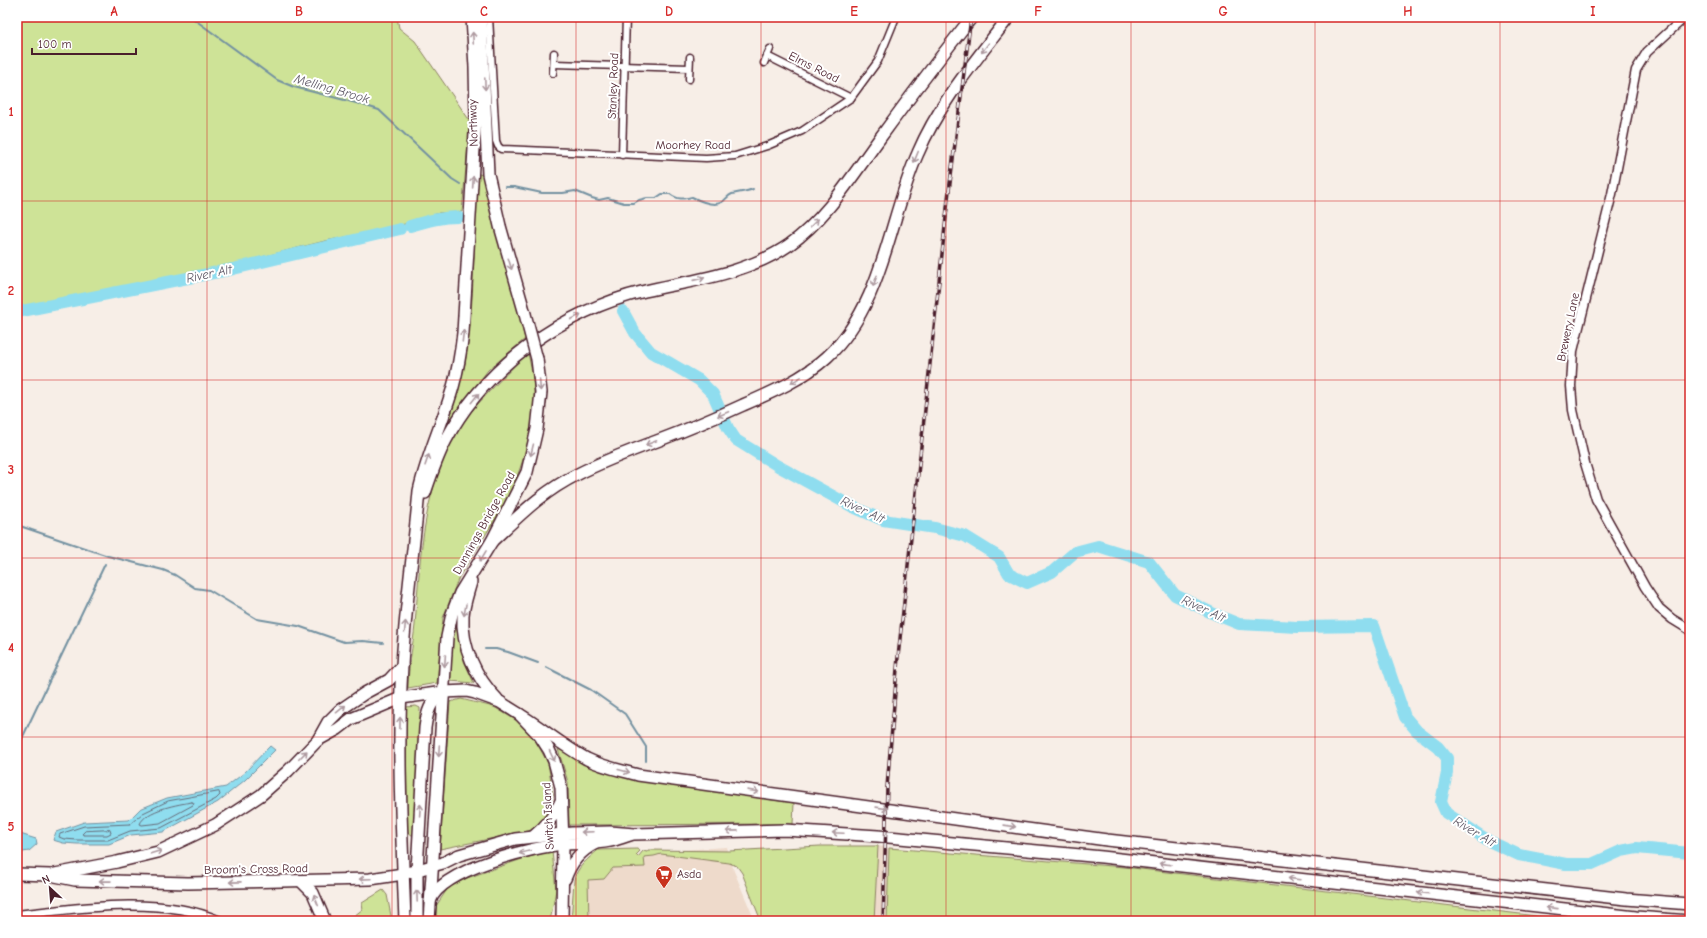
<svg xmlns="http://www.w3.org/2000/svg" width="1707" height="938" font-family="'Comic Neue',sans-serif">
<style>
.built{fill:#eedacb}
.green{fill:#cee397;stroke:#8c8161}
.water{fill:#8fddef;stroke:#7391a1}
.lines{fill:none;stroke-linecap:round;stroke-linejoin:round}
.shore{stroke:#666b79;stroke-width:1}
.stream{stroke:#7391a1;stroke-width:2}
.river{stroke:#8fddef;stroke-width:12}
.street-casing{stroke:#4a1f2b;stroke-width:9}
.secondary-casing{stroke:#4a1f2b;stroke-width:11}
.highway-casing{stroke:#4a1f2b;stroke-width:14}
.street{stroke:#fff;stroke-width:6}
.secondary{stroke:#fff;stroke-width:8}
.highway{stroke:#fff;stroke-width:11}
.rail-casing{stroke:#4a1f2b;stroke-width:3.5}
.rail{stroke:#fff;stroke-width:2;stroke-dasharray:6;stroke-linecap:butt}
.highway-bridge-casing{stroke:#4a1f2b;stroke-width:14;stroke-linecap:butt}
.highway-bridge{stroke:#fff;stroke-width:11}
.oneway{stroke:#ae9aa0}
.grid{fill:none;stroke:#d62828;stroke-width:1;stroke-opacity:0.55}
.labels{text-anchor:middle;stroke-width:4;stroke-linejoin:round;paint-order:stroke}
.street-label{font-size:12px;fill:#4a1f2b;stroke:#fff}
.poi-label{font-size:12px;fill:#4a1f2b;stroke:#fff;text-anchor:start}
.water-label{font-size:13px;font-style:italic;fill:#5f5866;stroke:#fff}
.neatline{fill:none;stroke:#d62828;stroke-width:1.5}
.grid-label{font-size:13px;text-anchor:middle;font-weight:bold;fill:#d62828}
</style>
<rect width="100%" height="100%" fill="#f7eee7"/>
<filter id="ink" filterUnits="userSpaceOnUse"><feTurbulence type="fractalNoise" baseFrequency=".025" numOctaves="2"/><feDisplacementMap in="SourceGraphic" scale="8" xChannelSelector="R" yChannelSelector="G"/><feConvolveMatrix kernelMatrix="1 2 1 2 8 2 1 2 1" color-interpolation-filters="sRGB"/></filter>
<g filter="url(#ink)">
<g class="built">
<polygon points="878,846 889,848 887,921 874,921"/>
<polygon points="727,847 734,871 755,921 584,921 586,873 612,863 649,852"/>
</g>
<g class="green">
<polygon points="17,17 397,17 399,28 415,41 470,121 462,212 439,213 392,228 325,241 234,264 63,298 29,306 17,306"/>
<path d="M479 174 485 175 525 339 488 370 449 422C454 403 461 383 465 363 476 301 472 237 479 174Z"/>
<path d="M528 353 533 377 535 408 525 454 511 494 459 577 443 618 437 683 408 688C408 666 413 646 415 625 421 550 422 487 463 421 467 416 473 410 477 405 493 387 510 370 528 353Z"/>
<polygon points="456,625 464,661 474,683 450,681 451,647"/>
<polygon points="461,699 494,707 519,722 535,740 548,763 553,794 549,813 534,830 440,849 450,702"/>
<polygon points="416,706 420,708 413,836 408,832 407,824 406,707"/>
<polygon points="558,749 600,771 640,781 794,803 793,824 569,825 568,782"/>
<path d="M820 846H878L874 921H761L742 873 737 866 729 863 661 854 654 856 644 857 645 867 613 868 604 879 588 880 589 921H571L574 880C577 867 588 859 598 850L637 849 640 851 636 855 638 857 643 851 647 852 648 850 729 851Z"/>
<polygon points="889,848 1124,867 1579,921 887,921"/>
<polygon points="552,851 556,890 550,921 435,921 436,906 448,888 467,878 525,858"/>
<polygon points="383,890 387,895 392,921 352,921 350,919 363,909 362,903"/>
</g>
<g class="water">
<polygon points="270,746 275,750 245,780 218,802 163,832 131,835 109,844 77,844 63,843 53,840 56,832 84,822 129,820 140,809 167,798 226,787 244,773"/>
<polygon points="17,833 36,839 37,844 29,851 17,853"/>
</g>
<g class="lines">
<g class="shore">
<polygon points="219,792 220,795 216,799 161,828 130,831 108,840 77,840 64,839 59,837 60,834 84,826 130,824 143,813 168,801"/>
<path d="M192 802 194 803 193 805 160 823 142 825 140 824C145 810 179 804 192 802Z"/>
<polygon points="110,830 111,833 107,835 84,835 82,834 85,831"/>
</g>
<g class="stream">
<polyline points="191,17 277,80 294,87 360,104 379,110 452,179 460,184"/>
<path d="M505 187H514L542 193H563L575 191 592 198 599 200 608 198 624 203H634L639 200 647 198H656L662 194H670C678 200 683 199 692 197 700 201 714 207 722 202 726 200 727 196 732 194 739 192 746 192 753 189"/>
<polyline points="17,525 108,556 163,570 175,575 195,588 209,590 257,619 298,626 344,642 363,641 383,643"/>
<polyline points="485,649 496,649 508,652 538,663"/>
<polyline points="546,667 591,690 625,714 646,747 646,761"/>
<polyline points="17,749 105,564"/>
</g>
<g class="river">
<path d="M410 226C427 221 441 217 458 217"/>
<polyline points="623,311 635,333 651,352 699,380 713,394 728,428 736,440 778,466 853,507 883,520 935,528 965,536 999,557 1009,574 1027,583 1052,572 1075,552 1098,546 1149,562 1175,595 1212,613 1239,624 1297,627 1374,626 1405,717 1417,731 1438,747 1447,758 1447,773 1441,802 1446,813 1489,841 1519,855 1566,864 1592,864 1621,851 1637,848 1690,853"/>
<polyline points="17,312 233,269 400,229"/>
</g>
<defs>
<g id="street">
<polyline points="489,17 496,141 498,146 501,149 706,158 735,156 767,146 802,131 851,98 878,61 896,17"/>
<polyline points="767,56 851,98"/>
<polyline points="764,63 770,49"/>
<polyline points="554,64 689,68"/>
<polyline points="553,73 554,53"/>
<polyline points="689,79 690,57"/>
<polyline points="622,155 626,17"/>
</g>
<g id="secondary">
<polyline points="1685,17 1647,52 1636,70 1612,194 1573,351 1571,386 1573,410 1585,463 1596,499 1645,587 1659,608 1672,619 1690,630"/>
<path d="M17 915C78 908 163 895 220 921"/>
</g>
<g id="highway">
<polyline points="481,17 488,174 500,226 525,314"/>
<path d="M425 493C431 475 437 457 446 440 486 365 563 311 645 291 693 280 747 274 789 245 827 218 852 176 880 138 910 97 940 57 972 17"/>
<path d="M492 541C521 514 542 492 578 474 603 461 630 451 657 441 686 430 715 418 743 405 773 392 803 379 827 357 884 304 888 220 918 153 939 103 976 60 1009 17"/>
<path d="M471 582C468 593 464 604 463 615 461 646 476 678 497 699"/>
<path d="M519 714C542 728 563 746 587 759 603 767 620 770 638 775L1107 840 1626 899 1690 904"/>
<polyline points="318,740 338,729 351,719 401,698 444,692 466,691 475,693 500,702 519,714 540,736 549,750 554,761 561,787 563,844 562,921"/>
<path d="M534 836C546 826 555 816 561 801"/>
<polyline points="17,874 50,875 75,880 188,883 370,879 403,874 443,863 459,855 515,839 572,833 610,832 634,834 785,830 878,836 1102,857 1636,917 1689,921"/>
<polyline points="55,874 117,862 158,852 215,825 261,795 288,771 318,740 328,722 340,710 365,693 389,680 402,666"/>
<path d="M565 879C571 862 580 851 596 843"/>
<polyline points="301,881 313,893 325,921"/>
<path d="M430 901C442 869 533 847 564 844 579 843 595 844 610 841 616 840 623 837 630 835"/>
<path d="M405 921C402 836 397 751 402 666 405 608 414 549 419 491 427 455 443 422 453 387 458 369 461 351 463 333L476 116 475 67 472 17"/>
<path d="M417 921V870L425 728C427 712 430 702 443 692"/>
<polyline points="429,921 447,637 452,614 460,593 492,541 527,472 537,429 541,392 537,359"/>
</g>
</defs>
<use href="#street" class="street-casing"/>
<use href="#secondary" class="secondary-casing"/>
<use href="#highway" class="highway-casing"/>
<use href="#street" class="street"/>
<use href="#secondary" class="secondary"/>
<use href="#highway" class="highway"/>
<defs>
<polyline id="rail" points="883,921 887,787 898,657 948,199 971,17"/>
</defs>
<use href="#rail" class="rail-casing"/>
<use href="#rail" class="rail"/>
<defs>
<polyline id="highway-bridge" points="525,314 537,359"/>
</defs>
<use href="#highway-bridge" class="highway-bridge-casing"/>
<use href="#highway-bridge" class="highway-bridge"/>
</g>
<defs><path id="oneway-shaft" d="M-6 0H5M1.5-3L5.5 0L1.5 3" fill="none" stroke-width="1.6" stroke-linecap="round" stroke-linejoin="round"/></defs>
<g class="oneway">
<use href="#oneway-shaft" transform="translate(473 38) rotate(-93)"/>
<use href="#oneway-shaft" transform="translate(985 48) rotate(126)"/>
<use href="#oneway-shaft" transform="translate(485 84) rotate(88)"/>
<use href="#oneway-shaft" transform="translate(916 157) rotate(112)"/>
<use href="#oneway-shaft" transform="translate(473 182) rotate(-86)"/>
<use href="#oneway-shaft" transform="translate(814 223) rotate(-45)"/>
<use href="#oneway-shaft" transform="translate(510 264) rotate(73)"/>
<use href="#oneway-shaft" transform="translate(699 279) rotate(-13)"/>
<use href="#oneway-shaft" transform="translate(875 281) rotate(110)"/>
<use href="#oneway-shaft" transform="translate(576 317) rotate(-27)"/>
<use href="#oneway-shaft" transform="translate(463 336) rotate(-83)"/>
<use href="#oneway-shaft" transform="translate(796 380) rotate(149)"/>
<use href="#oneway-shaft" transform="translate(540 385) rotate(86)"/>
<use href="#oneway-shaft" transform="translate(475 398) rotate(-51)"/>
<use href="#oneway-shaft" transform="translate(723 414) rotate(157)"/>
<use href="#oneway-shaft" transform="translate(651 443) rotate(159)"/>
<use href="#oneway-shaft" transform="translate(532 450) rotate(104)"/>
<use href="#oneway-shaft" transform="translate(427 460) rotate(-71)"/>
<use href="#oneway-shaft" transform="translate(483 556) rotate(121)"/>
<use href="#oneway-shaft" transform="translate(465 610) rotate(100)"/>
<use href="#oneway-shaft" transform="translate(405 627) rotate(-85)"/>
<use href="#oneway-shaft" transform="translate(445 661) rotate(94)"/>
<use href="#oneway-shaft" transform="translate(341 709) rotate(-39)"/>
<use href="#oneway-shaft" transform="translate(400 723) rotate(-89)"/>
<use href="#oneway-shaft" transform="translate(439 751) rotate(93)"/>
<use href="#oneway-shaft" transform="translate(303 755) rotate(-46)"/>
<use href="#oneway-shaft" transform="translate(552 756) rotate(65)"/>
<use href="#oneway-shaft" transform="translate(624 771) rotate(14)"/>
<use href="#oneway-shaft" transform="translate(753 791) rotate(8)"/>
<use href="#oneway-shaft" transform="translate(882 808) rotate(8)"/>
<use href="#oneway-shaft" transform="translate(420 810) rotate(-86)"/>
<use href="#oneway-shaft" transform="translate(1010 826) rotate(8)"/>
<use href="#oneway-shaft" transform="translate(732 831) rotate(179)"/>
<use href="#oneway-shaft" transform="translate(587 832) rotate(178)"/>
<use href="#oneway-shaft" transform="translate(838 833) rotate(-177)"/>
<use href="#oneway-shaft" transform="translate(156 852) rotate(-18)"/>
<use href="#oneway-shaft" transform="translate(525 852) rotate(165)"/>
<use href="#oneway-shaft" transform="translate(1165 864) rotate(-173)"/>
<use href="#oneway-shaft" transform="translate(365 879) rotate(178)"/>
<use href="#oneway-shaft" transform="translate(1294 879) rotate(-173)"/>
<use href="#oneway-shaft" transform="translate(105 881) rotate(-179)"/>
<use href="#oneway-shaft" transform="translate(235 882) rotate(179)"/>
<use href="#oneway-shaft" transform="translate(1423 893) rotate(-174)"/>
<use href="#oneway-shaft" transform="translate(417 896) rotate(-92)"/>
<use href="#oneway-shaft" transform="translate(316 900) rotate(-112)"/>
<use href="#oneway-shaft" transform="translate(1552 908) rotate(-174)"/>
</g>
</g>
<path class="grid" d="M207 17V921M392 17V921M576 17V921M761 17V921M946 17V921M1131 17V921M1315 17V921M1500 17V921M17 201H1690M17 380H1690M17 558H1690M17 737H1690"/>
<defs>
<symbol id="supermarket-pin" viewBox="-11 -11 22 30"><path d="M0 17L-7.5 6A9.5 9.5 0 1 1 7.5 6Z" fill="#c8321e" stroke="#fff"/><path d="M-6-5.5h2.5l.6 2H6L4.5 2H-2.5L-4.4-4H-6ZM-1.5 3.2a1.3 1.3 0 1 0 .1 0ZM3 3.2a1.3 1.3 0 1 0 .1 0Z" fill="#fff"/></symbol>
</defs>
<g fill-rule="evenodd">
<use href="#supermarket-pin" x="654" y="864" width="20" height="27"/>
</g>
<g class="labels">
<g class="street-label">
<text transform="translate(814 67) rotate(27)" y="4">Elms Road</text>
<text transform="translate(613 86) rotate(-88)" y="4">Stanley Road</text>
<text transform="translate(473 123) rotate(-92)" y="4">Northway</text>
<text x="693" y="149">Moorhey Road</text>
<text transform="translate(1568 327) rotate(-78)" y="4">Brewery Lane</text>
<text transform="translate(484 523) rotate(-61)" y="4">Dunnings Bridge Road</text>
<text transform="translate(548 816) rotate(-93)" y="4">Switch Island</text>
<text transform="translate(256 869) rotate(-1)" y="4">Broom's Cross Road</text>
</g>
<g class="poi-label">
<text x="677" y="878">Asda</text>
</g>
<g class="water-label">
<text transform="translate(332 88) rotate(16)" y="5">Melling Brook</text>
<text transform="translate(209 273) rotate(-12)" y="5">River Alt</text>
<text transform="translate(863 509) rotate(25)" y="5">River Alt</text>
<text transform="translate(1204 608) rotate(25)" y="5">River Alt</text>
<text transform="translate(1475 831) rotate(31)" y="5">River Alt</text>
</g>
</g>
<rect width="1707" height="938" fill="none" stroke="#fff" stroke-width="44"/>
<g transform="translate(50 888) rotate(334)" stroke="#ffffff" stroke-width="3" paint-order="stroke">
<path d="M0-3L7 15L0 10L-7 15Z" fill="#4a1f2b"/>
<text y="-6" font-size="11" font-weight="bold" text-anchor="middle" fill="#4a1f2b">N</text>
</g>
<path d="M32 48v6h104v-6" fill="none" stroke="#4a1f2b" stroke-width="2"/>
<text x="38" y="48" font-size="12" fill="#4a1f2b" stroke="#ffffff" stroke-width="3" paint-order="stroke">100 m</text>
<rect x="22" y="22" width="1663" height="894" class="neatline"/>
<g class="grid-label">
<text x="114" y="16">A</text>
<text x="299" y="16">B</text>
<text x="484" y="16">C</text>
<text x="669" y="16">D</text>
<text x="854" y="16">E</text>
<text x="1038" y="16">F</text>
<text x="1223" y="16">G</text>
<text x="1408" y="16">H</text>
<text x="1593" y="16">I</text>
<text x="11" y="116">1</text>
<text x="11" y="295">2</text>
<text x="11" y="474">3</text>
<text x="11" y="652">4</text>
<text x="11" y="831">5</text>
</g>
</svg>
